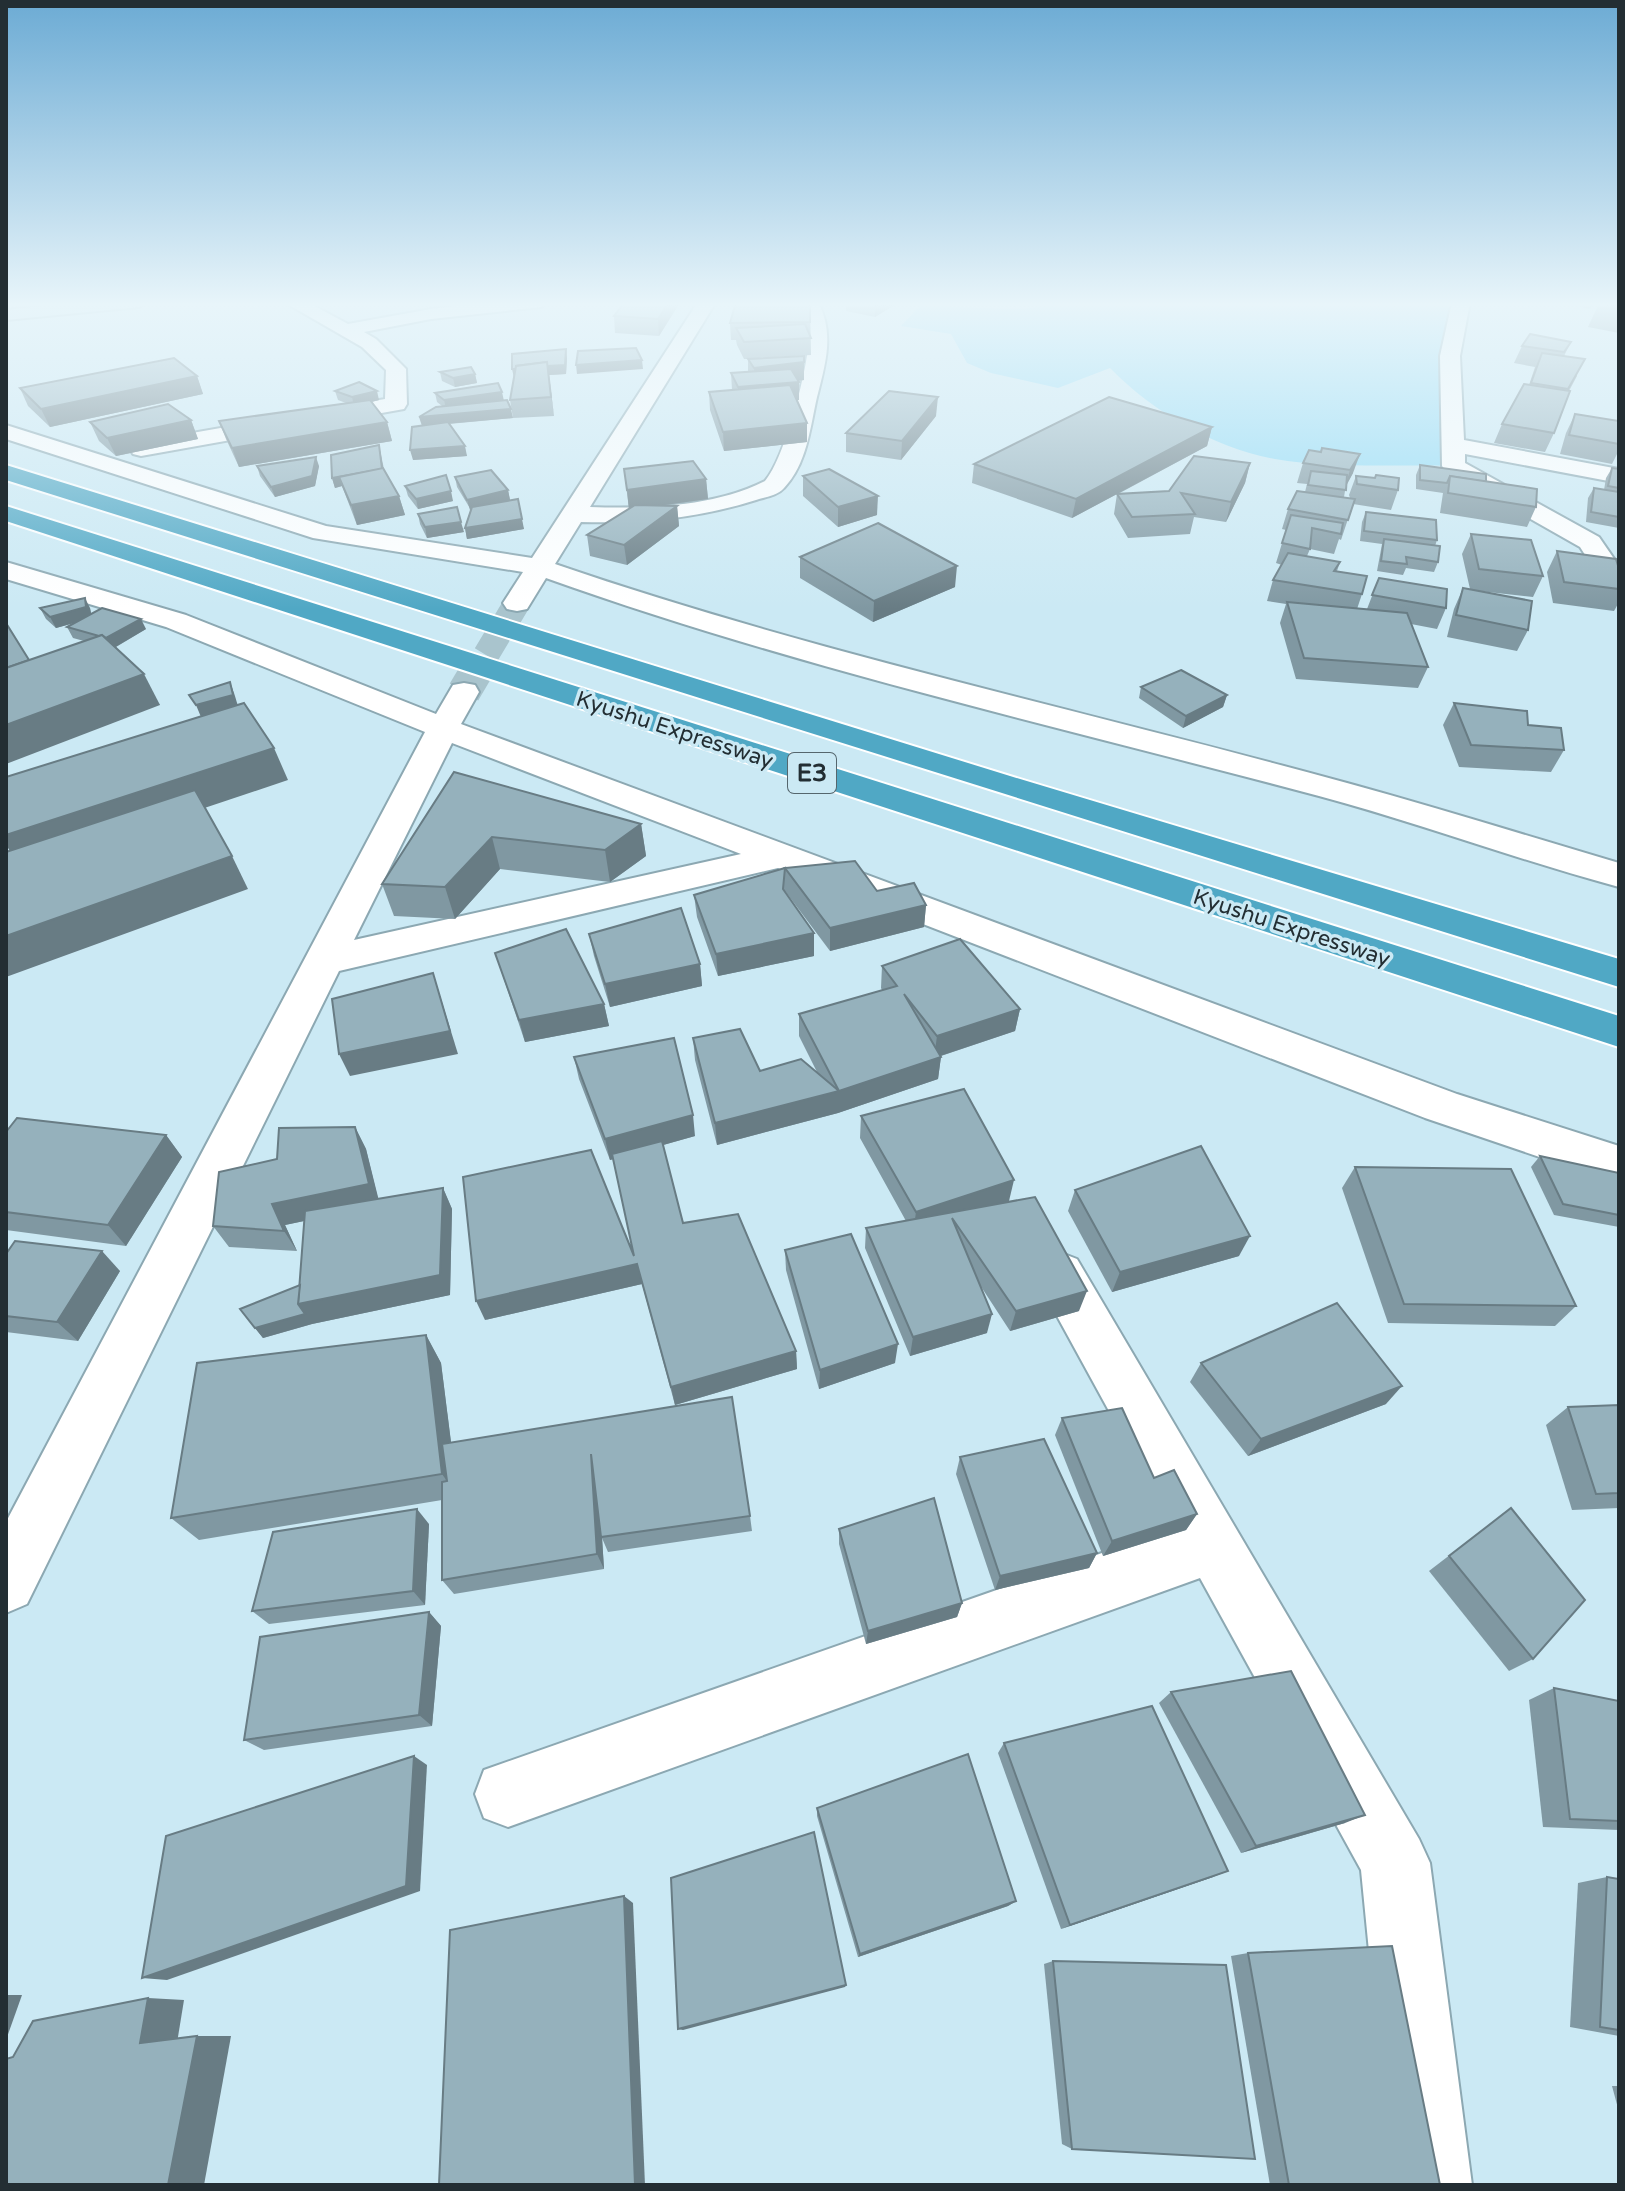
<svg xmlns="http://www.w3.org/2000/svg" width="1625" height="2191" font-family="'Varela Round',sans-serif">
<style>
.green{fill:#91dbf6}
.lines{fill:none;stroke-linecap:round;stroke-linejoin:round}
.minor-tunnel-far1{stroke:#a9c4cd;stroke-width:26;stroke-dasharray:26 13;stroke-linecap:butt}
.minor-tunnel{stroke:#a9c4cd;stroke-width:33;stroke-dasharray:33 17;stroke-linecap:butt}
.minor-casing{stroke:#8ca8b2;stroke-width:4}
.secondary-casing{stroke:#8ca8b2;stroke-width:4}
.motorway-casing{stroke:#fff;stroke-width:4}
.minor{fill:#fff;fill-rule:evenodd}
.secondary{fill:#cae5ee;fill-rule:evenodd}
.motorway{fill:#50a8c5;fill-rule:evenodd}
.wall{fill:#8098a2}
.shaded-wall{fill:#687c84}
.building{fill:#95b1bc;stroke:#687c84;stroke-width:2}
.labels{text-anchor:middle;stroke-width:7;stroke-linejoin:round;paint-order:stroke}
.far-street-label{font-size:22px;fill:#232e33;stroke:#cbe9f4}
.shield{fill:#cbe9f4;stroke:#55666d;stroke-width:2}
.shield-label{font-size:24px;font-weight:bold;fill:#232e33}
</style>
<rect width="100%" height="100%" fill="#cbe9f4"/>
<path class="green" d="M1080 302H1461L1454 466C1396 464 1333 469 1275 459 1214 448 1153 412 1110 368L1058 388 991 373 967 363 951 334 901 326 920 306 1021 309Z"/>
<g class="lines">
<polyline class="minor-tunnel-far1" points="486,655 517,603"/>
<polyline class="minor-tunnel" points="464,692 487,653"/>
<defs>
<g id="minor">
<polygon points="284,302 307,302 348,324 431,309 488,302 550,302 541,307 431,319 364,332 376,339 406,369 407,404 404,409 141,456 133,454 130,449 133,444 141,442 385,399 386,370 362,347"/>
<path d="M698 302H716L590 507C646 509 714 507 765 481 785 458 810 363 809 332 808 321 805 312 800 302H818C835 334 825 365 817 397 810 428 807 464 784 488 777 496 765 497 756 500 699 518 641 524 581 522L555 564C814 653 1082 710 1347 783 1438 808 1528 836 1619 863V887C1518 860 1420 823 1319 796 1060 727 798 668 546 578L527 609 517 611 507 609 503 603 523 572 313 538 6 439V425L326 526 532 558Z"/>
<polygon points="1452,302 1470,302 1460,356 1464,440 1619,469 1619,483 1465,454 1465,463 1599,537 1619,566 1619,594 1609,592 1580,547 1446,471 1442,466 1440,356"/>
<path d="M6 562 186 615 436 714 453 685 464 683 475 685 479 692 461 724 1457 1094 1619 1146V1184L1425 1118 778 868 339 971 27 1604 6 1613V1522L425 732 166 627 6 579ZM452 743 741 854 354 940Z"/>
<polygon points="1059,1252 1077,1259 1419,1839 1430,1863 1472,2185 1392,2185 1361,1870 1200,1578 508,1827 484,1818 475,1794 484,1770 1173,1528 1034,1274 1041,1259"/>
</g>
<polygon id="secondary" points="80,302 148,302 139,307 6,320 6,310"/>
<g id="motorway">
<polygon points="6,465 1010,776 1619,959 1619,987 6,480"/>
<polygon points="6,506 1619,1016 1619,1047 6,521"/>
</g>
</defs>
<use href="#minor" class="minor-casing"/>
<use href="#secondary" class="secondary-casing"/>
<use href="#motorway" class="motorway-casing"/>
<use href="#minor" class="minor"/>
<use href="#secondary" class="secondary"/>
<use href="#motorway" class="motorway"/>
</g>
<g class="wall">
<polygon points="625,302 679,302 679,304 659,336 615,333 614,316"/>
<polygon points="810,302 811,355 759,358 804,380 798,381 799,400 797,400 807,442 724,451 710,410 709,392 732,390 731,373 748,372 748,359 744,359 737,345 736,340 731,340 730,323"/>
<polygon points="846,302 911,302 906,305 896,304 875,317 846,311"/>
<polygon points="1179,302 1212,302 1210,306"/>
<polygon points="1563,302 1598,302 1589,309"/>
<polygon points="1619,302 1619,333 1588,327 1599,303"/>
<polygon points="1571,342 1564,356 1577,376 1569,391 1554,433 1545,452 1494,443 1502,424 1529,385 1535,367 1514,363 1522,346"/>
<polygon points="567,358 566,374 549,375 554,416 513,418 510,400"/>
<polygon points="440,372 475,374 477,383 455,387 442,381"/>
<polygon points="197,376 203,394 50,427 28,406 20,388"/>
<polygon points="335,391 379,400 372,402 387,422 392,441 239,467 226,439 219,421 346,403 338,400"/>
<polygon points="435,393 504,401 513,418 449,424 467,456 413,460 442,406 437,402"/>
<polygon points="1575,414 1619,421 1619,450 1612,464 1560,454 1566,433"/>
<polygon points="936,416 901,460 846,452 846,433"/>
<polygon points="191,420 198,439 116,456 99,441 90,422"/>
<polygon points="1212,427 1207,446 1118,494 1169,491 1250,463 1245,483 1226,522 1194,517 1190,534 1128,538 1114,514 1117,494 1072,518 972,483 974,464"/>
<polygon points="379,445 384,469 399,496 405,515 357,525 342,486 335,488 332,478"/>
<polygon points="1322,448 1353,473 1346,485 1344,497 1350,498 1349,495 1356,476 1398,490 1391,510 1353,504 1341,540 1339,539 1334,554 1310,549 1307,556 1340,562 1337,571 1362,594 1357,609 1367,609 1379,578 1446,608 1437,629 1411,624 1428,667 1418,688 1296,679 1280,623 1286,604 1267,601 1273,580 1282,565 1276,563 1286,530 1282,529 1288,509 1305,492 1307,484 1297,483 1303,463 1321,452"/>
<polygon points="1420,465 1486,482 1536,507 1527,527 1440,513 1443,493 1416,489 1416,475"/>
<polygon points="257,466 319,466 315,486 275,497 260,476"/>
<polygon points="1612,468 1619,469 1619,528 1586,522 1588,498 1594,488 1604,490 1606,478"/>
<polygon points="624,469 706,479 708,499 658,506 677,506 679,526 627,565 590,556 587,535 629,509"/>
<polygon points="803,476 877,515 838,527 803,496"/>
<polygon points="455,477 508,490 510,500 524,529 467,539 465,528 471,510 457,487"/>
<polygon points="405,486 453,501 418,509 408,496"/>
<polygon points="1366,512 1437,540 1435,546 1438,562 1434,572 1406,568 1403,575 1377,571 1382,544 1360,541 1362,522"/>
<polygon points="418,514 464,532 427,538 420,524"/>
<polygon points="1471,534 1543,576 1533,597 1479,591 1528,630 1517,651 1447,637 1454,609 1463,588 1470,589 1462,554"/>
<polygon points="1557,551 1619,569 1619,602 1614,611 1553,603 1547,572"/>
<polygon points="800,557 955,587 873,622 800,578"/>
<polygon points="40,608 90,608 91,614 146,629 116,647 160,705 29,660 84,641 73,638 67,627 74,623 56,628 46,619"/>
<polygon points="1141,687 1227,695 1223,707 1183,728 1139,698"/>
<polygon points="1454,703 1528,725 1564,750 1551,772 1459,767 1443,725"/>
<polygon points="454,772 641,824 646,856 610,882 500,869 455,919 394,916 382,884"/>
<polygon points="785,868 877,891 926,905 924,927 830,951 785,891 814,956 718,976 697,917 694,895"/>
<polygon points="589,934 700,964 702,986 610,1007 594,956"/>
<polygon points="495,953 604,1004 609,1026 525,1042"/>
<polygon points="882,966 1020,1009 1015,1031 941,1056 938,1079 838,1113 717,1145 695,1060 693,1038 760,1071 818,1074 799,1036 799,1014 882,990 881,988"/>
<polygon points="574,1057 695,1136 663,1145 683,1223 796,1351 797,1369 675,1405 642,1284 485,1320 634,1256 613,1159 610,1160 579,1079"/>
<polygon points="861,1116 1009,1201 1005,1203 1079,1311 1010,1331 980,1285 987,1333 910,1356 865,1248 866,1228 906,1221 860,1138"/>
<polygon points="355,1127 366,1149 378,1199 443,1188 452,1209 450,1295 312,1324 263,1338 240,1309 300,1285 304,1221 285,1225 297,1251 229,1247 213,1226 277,1159"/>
<polygon points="6,1132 166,1135 182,1157 126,1246 6,1230"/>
<polygon points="1540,1156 1619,1173 1619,1227 1554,1215 1531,1167"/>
<polygon points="1355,1167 1576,1306 1555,1326 1388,1323 1342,1188"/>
<polygon points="1075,1190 1239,1256 1112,1292 1068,1211"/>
<polygon points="785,1250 895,1363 819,1389 786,1270"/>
<polygon points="6,1254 120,1271 78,1341 6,1332"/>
<polygon points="426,1335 441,1363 451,1443 750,1516 752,1531 608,1552 602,1538 604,1569 454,1594 442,1580 442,1500 199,1540 171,1518"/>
<polygon points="1201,1363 1386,1404 1248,1456 1190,1382"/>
<polygon points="1619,1405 1619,1508 1572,1510 1546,1425 1568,1407"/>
<polygon points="1062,1418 1154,1478 1197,1514 1186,1530 1103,1556 1055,1435"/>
<polygon points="960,1457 1097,1553 1089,1568 995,1590 956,1474"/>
<polygon points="1511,1508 1533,1659 1509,1671 1429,1571"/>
<polygon points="429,1524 425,1605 269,1624 252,1611"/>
<polygon points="839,1529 962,1603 957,1617 866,1644 839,1544"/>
<polygon points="429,1612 441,1626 432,1726 264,1750 244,1740"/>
<polygon points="1554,1688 1619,1701 1619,1830 1543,1827 1529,1700"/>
<polygon points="1171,1692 1345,1823 1241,1853 1159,1703"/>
<polygon points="1004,1743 1213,1877 1061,1929 998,1753"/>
<polygon points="817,1808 1016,1901 1008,1906 858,1957 817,1816"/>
<polygon points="1607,1877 1619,1879 1619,2036 1570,2027 1578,1883"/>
<polygon points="1248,1953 1440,2185 1270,2185 1231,1956"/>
<polygon points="1053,1961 1072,2149 1062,2144 1044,1964"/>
<polygon points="1612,2086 1619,2086 1619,2112"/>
</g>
<g class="shaded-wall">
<polygon points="669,302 679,302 679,304 659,336 658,319"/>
<polygon points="875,302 896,302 896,304 875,317"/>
<polygon points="566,349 567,358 566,374 549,375 554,416 548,375 514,378 512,369"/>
<polygon points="804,356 804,380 755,385 754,368"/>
<polygon points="642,360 643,369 577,374 576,365"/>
<polygon points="475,374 477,383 455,387 453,378"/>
<polygon points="197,376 203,394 50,427 41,409"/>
<polygon points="799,382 799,400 739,405 738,387"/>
<polygon points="377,391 379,400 354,406 352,397"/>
<polygon points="502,392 504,401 446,409 444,400"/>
<polygon points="938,397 936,416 901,460 902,441"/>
<polygon points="511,409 513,418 422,426 419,417"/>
<polygon points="191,420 198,439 116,456 107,438"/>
<polygon points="387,422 392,441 239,467 232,448"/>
<polygon points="807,423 807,442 724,451 723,432"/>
<polygon points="1212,427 1207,446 1072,518 1076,499"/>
<polygon points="379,445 385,479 339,477 342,486 335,488 332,478"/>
<polygon points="465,446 467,456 413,460 410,450"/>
<polygon points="1360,454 1353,473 1344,490 1350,470"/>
<polygon points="316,457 319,466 315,486 275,497 271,487"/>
<polygon points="1250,463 1245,483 1226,522 1231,502"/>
<polygon points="706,479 708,499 629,510 627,490"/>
<polygon points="508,490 510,500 470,510 467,500"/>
<polygon points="451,491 453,501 418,509 416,499"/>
<polygon points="399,496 405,515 357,525 351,505"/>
<polygon points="878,496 877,515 838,527 838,507"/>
<polygon points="677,506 679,526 627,565 624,545"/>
<polygon points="522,519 524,529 467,539 465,528"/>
<polygon points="461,522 464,532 427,538 425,527"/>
<polygon points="957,566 955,587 873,622 874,601"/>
<polygon points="85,598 90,608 92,618 56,628 50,617"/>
<polygon points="141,619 146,629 112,649 106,638"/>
<polygon points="144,674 160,705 6,764 6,725"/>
<polygon points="230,682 234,693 238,706 201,717 196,705"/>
<polygon points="1227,695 1223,707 1183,728 1186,716"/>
<polygon points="274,748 288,780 22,869 6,845 6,835"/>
<polygon points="641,824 646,856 610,882 605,850"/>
<polygon points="492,837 500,869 455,919 445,887"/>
<polygon points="232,856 248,889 6,977 6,936"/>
<polygon points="926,905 924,927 830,951 830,928"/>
<polygon points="814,933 814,956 718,976 716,954"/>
<polygon points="700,964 702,986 610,1007 605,984"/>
<polygon points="433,973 458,1054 350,1076 339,1054"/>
<polygon points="604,1004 609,1026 525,1042 519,1020"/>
<polygon points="1020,1009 1015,1031 934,1058 937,1036"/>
<polygon points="941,1057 938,1079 838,1113 717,1145 715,1123 839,1091"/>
<polygon points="693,1115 695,1136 610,1160 605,1139"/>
<polygon points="355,1127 366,1149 380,1205 285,1225 297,1251 284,1231 272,1204"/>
<polygon points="166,1135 182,1157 126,1246 108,1225"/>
<polygon points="1014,1180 1009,1201 913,1233 916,1212"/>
<polygon points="443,1188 452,1209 450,1295 312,1324 263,1338 255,1328 298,1304"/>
<polygon points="1250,1236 1239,1256 1112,1292 1120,1272"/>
<polygon points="102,1251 120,1271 78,1341 57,1322"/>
<polygon points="637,1264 642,1284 485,1320 476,1301"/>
<polygon points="1087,1291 1079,1311 1010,1331 1016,1311"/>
<polygon points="992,1314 987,1333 910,1356 913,1337"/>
<polygon points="426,1335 441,1363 458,1497 442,1474"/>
<polygon points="898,1344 895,1363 819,1389 820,1370"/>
<polygon points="796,1351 797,1369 675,1405 671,1387"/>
<polygon points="1402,1386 1386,1404 1248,1456 1261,1439"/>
<polygon points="591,1454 598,1471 604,1569 597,1554"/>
<polygon points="417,1509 429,1524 425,1605 413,1591"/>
<polygon points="1197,1514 1186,1530 1103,1556 1112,1541"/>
<polygon points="1097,1553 1089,1568 995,1590 1000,1576"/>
<polygon points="962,1603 957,1617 866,1644 868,1631"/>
<polygon points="429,1612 441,1626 432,1726 419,1715"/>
<polygon points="414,1756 427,1765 420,1891 167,1980 142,1978"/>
<polygon points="1365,1815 1345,1823 1241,1853 1256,1846"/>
<polygon points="1228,1871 1213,1877 1061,1929 1070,1925"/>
<polygon points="624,1896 633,1903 645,2185 635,2185"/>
<polygon points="1016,1901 1008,1906 858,1957 860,1954"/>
<polygon points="846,1985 845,1987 683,2030 678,2029"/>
<polygon points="6,1995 22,1995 6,2040"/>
<polygon points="148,1998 184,2000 177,2043 140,2043"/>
<polygon points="197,2036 231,2036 204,2185 168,2185"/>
</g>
<g class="building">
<polygon points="625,302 669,302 658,319 614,316"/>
<polygon points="736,302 810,302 810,322 730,323"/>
<polygon points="1600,302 1619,302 1619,307 1599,303"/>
<polygon points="805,324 811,338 744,342 736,328"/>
<polygon points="1530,334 1571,342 1564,352 1522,346"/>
<polygon points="636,348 642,360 576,365 578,351"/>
<polygon points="566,349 565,365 547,366 547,362 516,366 516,369 512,369 512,354"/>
<polygon points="1542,353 1585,359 1568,389 1531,383"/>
<polygon points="804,356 804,362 754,368 748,359"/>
<polygon points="174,358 197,376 41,409 20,388"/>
<polygon points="547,362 551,397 510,400 516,366"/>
<polygon points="471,367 475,374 453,378 440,372"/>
<polygon points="791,369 799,382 738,387 731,373"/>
<polygon points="359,382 377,391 352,397 335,391"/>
<polygon points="498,383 502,392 444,400 435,393"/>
<polygon points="1524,384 1570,391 1554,433 1502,424"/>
<polygon points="790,385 807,423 723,432 709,392"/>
<polygon points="889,391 938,397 902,441 846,433"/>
<polygon points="1109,397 1212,427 1076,499 974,464"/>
<polygon points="370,400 387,422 232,448 219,421"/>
<polygon points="507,400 511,409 419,417 436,407"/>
<polygon points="168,404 191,420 107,438 90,422"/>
<polygon points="1575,414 1619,421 1619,444 1569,435"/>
<polygon points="448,422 465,446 410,450 412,427"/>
<polygon points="379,445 382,469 332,478 331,455"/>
<polygon points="1322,448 1360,454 1350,470 1303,463 1309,450 1321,452"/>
<polygon points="1194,456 1250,463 1231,502 1181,493 1195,514 1132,517 1117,494 1169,491"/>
<polygon points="316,457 312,476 271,487 257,466"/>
<polygon points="693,461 706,479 627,490 624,469"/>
<polygon points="1420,465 1486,474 1486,482 1450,476 1447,483 1420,480"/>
<polygon points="383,468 399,496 351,505 339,477"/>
<polygon points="1612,468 1619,469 1619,488 1608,486"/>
<polygon points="829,469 878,496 838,507 803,476"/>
<polygon points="491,470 508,490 467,500 455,477"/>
<polygon points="1311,471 1347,475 1346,490 1308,485"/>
<polygon points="446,475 451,491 416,499 405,486"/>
<polygon points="1376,475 1399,478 1398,490 1357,484 1356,476 1375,478"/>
<polygon points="1450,476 1537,489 1536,507 1448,493"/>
<polygon points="1594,488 1619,492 1619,517 1591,512"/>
<polygon points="1297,491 1355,499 1348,520 1288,509"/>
<polygon points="518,499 522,519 465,528 472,507"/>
<polygon points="635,505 677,506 624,545 587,535"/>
<polygon points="457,507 461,522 425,527 418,514"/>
<polygon points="1366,512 1436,520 1437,540 1364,531"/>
<polygon points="1291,515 1343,523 1341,534 1312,528 1310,549 1282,543"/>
<polygon points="878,523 957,566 874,601 800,557"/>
<polygon points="1471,534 1531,540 1543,576 1479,569"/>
<polygon points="1384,539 1440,546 1438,562 1406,557 1407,564 1381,561"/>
<polygon points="1557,551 1616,559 1619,569 1619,589 1564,582"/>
<polygon points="1288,553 1340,562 1334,571 1367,576 1362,594 1273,580"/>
<polygon points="1379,578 1447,589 1446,608 1372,595"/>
<polygon points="1463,588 1532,601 1528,630 1456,615"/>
<polygon points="85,598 86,607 50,617 40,608"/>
<polygon points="1287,602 1407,613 1428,667 1304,658"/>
<polygon points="102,608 141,619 106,638 102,635 99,636 67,627"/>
<polygon points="6,623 29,660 6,668"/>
<polygon points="102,635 144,674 6,725 6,668"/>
<polygon points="1181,670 1227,695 1186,716 1141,687"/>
<polygon points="230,682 233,695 196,705 189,695"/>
<polygon points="244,703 274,748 6,835 6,777"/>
<polygon points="1454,703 1527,711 1528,725 1561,728 1564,750 1471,745"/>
<polygon points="454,772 641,824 605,850 492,837 445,887 382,884"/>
<polygon points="195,790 232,856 6,936 6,852"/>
<polygon points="855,861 877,891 914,883 926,905 830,928 785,868"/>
<polygon points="785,868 783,889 814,933 716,954 694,895"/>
<polygon points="681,908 700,964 605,984 589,934"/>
<polygon points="566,929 604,1004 519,1020 495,953"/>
<polygon points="960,939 1020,1009 937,1036 904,994 941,1057 839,1091 715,1123 693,1038 740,1029 760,1071 801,1059 839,1091 799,1014 897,986 882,966"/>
<polygon points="433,973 450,1031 339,1054 332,999"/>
<polygon points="674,1038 693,1115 605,1139 574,1057"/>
<polygon points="964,1089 1014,1180 916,1212 861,1116"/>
<polygon points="17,1118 166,1135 108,1225 6,1212 6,1132"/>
<polygon points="355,1127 369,1184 272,1204 284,1231 213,1226 219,1172 277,1159 279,1128"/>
<polygon points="662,1141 683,1223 738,1214 796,1351 671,1387 637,1264 476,1301 463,1177 591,1150 634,1256 612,1154"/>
<polygon points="1201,1146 1250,1236 1120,1272 1075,1190"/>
<polygon points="1540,1156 1619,1173 1619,1215 1563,1204"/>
<polygon points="1355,1167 1511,1169 1576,1306 1404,1304"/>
<polygon points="443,1188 440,1275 298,1304 305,1211"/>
<polygon points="1035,1197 1087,1291 1016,1311 952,1218 992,1314 913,1337 866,1228"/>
<polygon points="851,1234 898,1344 820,1370 785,1250"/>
<polygon points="15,1241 102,1251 57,1322 6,1316 6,1254"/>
<polygon points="300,1285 298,1304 305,1314 255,1328 240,1309"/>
<polygon points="1337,1303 1402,1386 1261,1439 1201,1363"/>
<polygon points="426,1335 442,1474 171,1518 197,1363"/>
<polygon points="732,1397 750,1516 601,1537 591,1454 597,1554 442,1580 442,1482 447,1481 442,1444"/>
<polygon points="1619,1405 1619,1493 1596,1494 1568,1407"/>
<polygon points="1122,1408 1154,1478 1174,1470 1197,1514 1112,1541 1062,1418"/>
<polygon points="1044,1439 1097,1553 1000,1576 960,1457"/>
<polygon points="934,1498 962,1603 868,1631 839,1529"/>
<polygon points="1511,1508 1585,1600 1533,1659 1449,1556"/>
<polygon points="417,1509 413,1591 252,1611 273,1532"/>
<polygon points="429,1612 419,1715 244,1740 260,1637"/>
<polygon points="1291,1671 1365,1815 1256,1846 1171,1692"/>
<polygon points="1554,1688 1619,1701 1619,1821 1570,1819"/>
<polygon points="1152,1706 1228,1871 1070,1925 1004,1743"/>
<polygon points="968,1754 1016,1901 860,1954 817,1808"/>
<polygon points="414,1756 406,1886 142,1978 166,1836"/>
<polygon points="814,1832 846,1985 678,2029 671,1878"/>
<polygon points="1607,1877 1619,1879 1619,2030 1600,2027"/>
<polygon points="624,1896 635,2185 439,2185 450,1930"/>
<polygon points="1392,1946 1440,2185 1289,2185 1248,1953"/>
<polygon points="1053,1961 1226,1965 1255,2159 1072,2149"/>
<polygon points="148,1998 140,2043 197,2036 168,2185 6,2185 6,2059 13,2057 33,2021"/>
</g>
<linearGradient id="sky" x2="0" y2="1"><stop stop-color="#6cabd4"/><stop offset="0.5" stop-color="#e8f5fa"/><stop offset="1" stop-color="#e8f5fa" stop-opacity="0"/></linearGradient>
<rect width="1625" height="609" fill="url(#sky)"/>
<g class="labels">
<g class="far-street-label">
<text transform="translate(675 729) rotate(18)" y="8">Kyushu Expressway</text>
<text transform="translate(1292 927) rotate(18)" y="8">Kyushu Expressway</text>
</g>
<rect class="shield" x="788" y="753" width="48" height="40" rx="6"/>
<g class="shield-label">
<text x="812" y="781">E3</text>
</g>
</g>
<rect width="1625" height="2191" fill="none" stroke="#232e33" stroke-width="16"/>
</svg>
